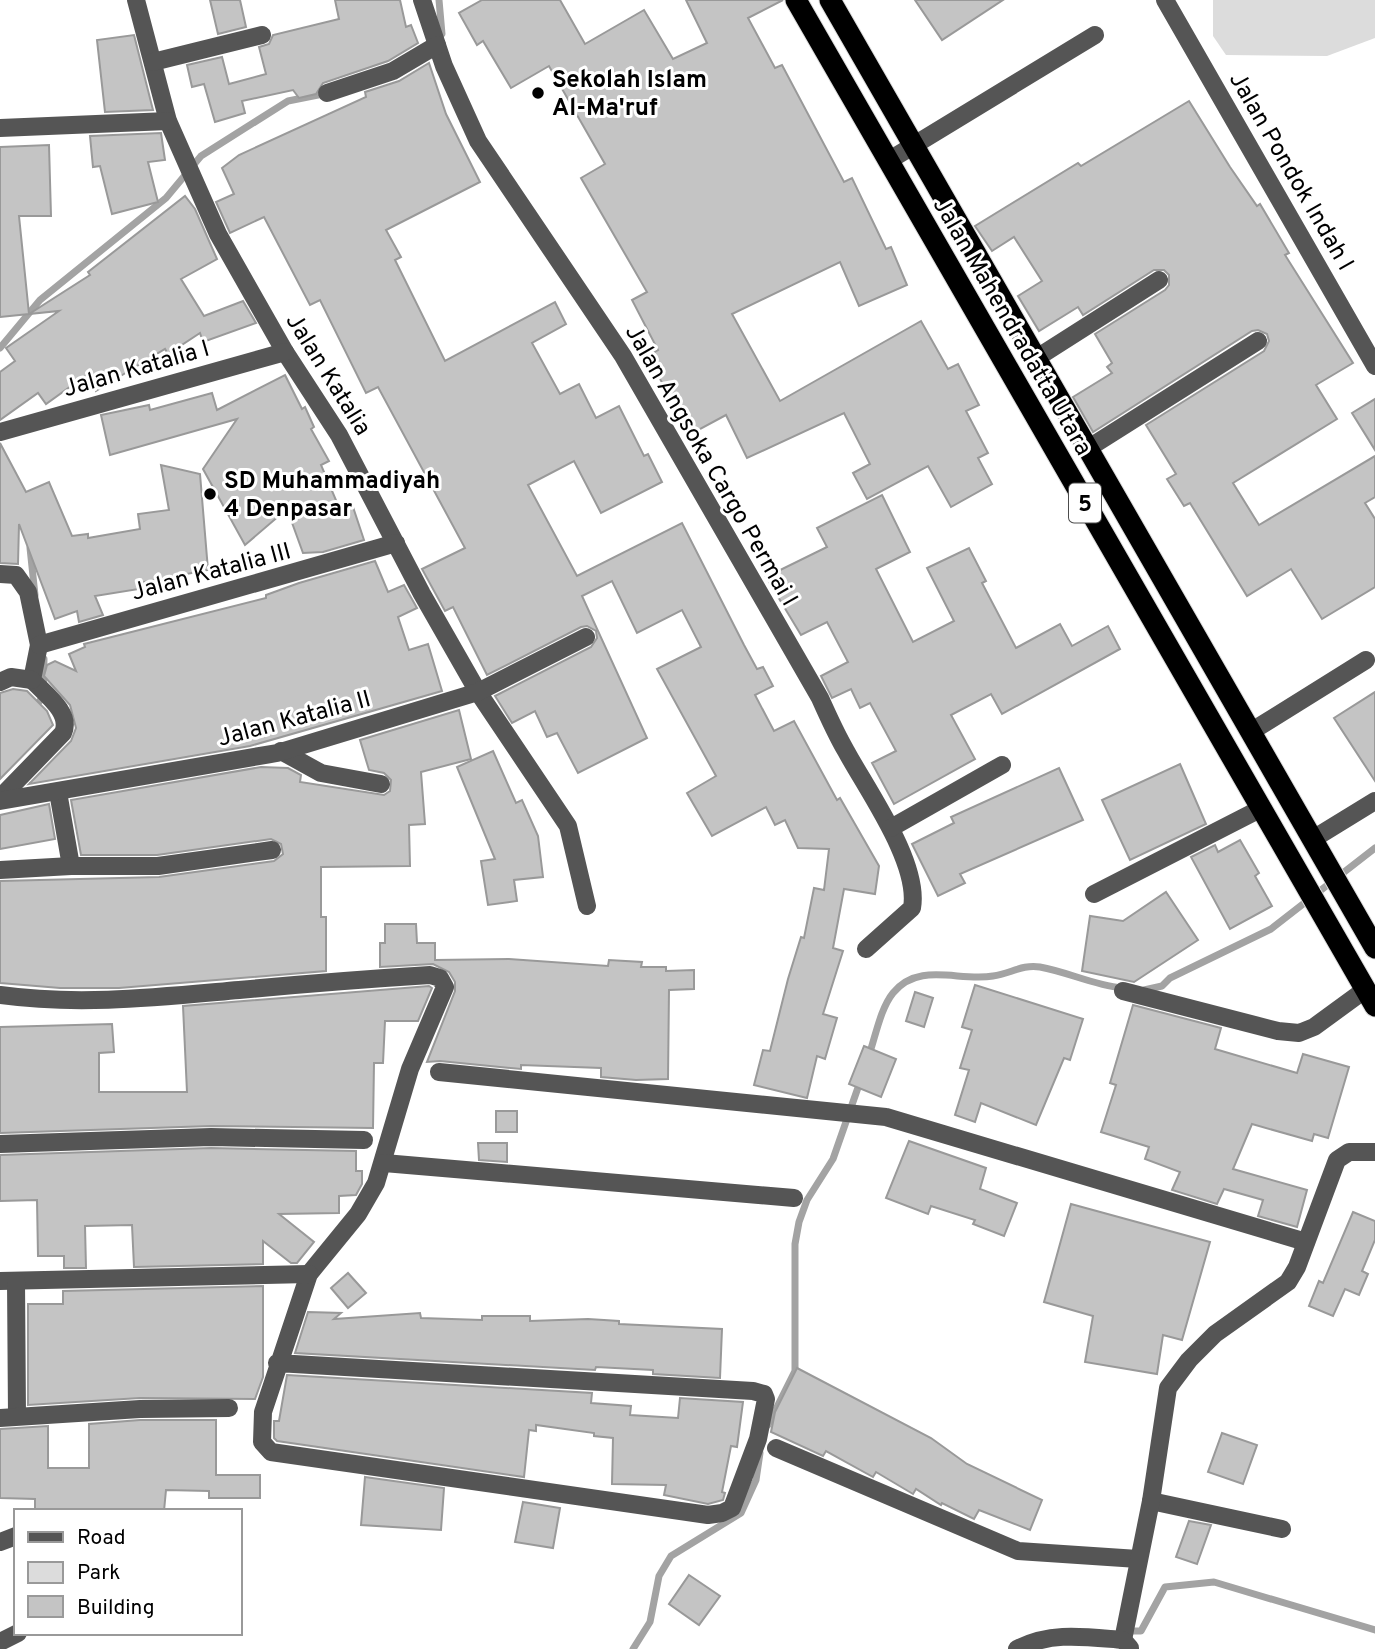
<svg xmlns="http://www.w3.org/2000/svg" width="1375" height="1649" font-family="Overpass,sans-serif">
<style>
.green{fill:#dcdcdc}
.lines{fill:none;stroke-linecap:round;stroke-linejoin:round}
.stream{stroke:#a3a3a3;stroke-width:7}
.building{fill:#c4c4c4;stroke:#999;stroke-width:2}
.highway-casing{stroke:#dbdbdb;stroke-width:23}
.minor{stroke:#555;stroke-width:18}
.highway{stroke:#000;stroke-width:21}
.poi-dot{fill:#000;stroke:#fff;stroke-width:2.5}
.labels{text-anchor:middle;stroke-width:6;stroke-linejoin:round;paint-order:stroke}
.shield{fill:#fff;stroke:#4c4c4c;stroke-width:2}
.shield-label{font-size:23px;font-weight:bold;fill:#000}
.poi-label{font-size:24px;font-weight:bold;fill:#000;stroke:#fff;text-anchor:start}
.street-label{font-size:24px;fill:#000;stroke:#fff}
</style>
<rect width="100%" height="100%" fill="#fff"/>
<polygon class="green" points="1213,0 1375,0 1375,38 1327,56 1226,55 1213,36"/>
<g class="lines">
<g class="stream">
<polyline points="437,38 442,34 439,0"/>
<polyline points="0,348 40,300 166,198 201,156 288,101 328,93"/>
<polyline points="30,548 35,595"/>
<polyline points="33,709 43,697 44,659"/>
<polyline points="1144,990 1162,986 1170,978 1271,929 1375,848"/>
<path d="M868 1058C875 1039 880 1009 893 993 919 961 959 982 993 976 1010 974 1022 964 1040 967 1068 972 1093 985 1122 988"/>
<polyline points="768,1425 795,1371 795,1244 799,1222 807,1200 833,1159 861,1079"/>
<polyline points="1125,1631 1141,1631 1165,1587 1214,1582 1375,1630"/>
<polyline points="633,1649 650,1622 659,1576 671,1556 741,1513 756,1480 760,1453"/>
</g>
</g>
<g class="building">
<polygon points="210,0 240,0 246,27 218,34"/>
<polygon points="335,0 400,0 406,27 411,25 418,43 388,61 323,83 316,94 299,98 293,90 242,101 245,113 215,122 204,84 192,87 187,65 222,57 229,84 266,74 259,47 269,44 273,35 339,19"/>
<polygon points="482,0 560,0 585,44 644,10 673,59 707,43 686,0 783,0 748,18 775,68 782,65 844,182 852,178 886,249 891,247 907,285 859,306 840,262 732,314 780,401 921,321 948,369 958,364 979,405 966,411 988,453 978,458 992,484 951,507 928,466 867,499 853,473 870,464 844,413 747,458 726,415 691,434 647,356 658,350 632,300 647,292 581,178 605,164 549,66 511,88 483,41 477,45 459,13"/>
<polygon points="915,0 1003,0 942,40"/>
<polygon points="134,35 153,110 105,112 97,40"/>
<polygon points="429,63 446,114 480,182 386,230 401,257 395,260 445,361 555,302 566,324 532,343 560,394 579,384 596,418 619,406 644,456 648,454 662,482 601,513 574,461 528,485 577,576 682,523 744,645 757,669 763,667 773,686 755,695 774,731 794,721 837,800 840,798 879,866 875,894 844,889 833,948 843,951 823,1014 837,1018 825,1059 817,1056 807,1098 754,1085 763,1050 770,1051 788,979 801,937 804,938 814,888 824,890 829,849 798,848 785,820 775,825 766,807 712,836 687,793 716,776 657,669 701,647 682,610 637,633 612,581 582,596 647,738 578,773 557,733 547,737 535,711 512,723 495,696 591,647 597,638 596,631 587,626 581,627 487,675 453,607 445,611 422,569 465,548 378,387 366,393 320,300 310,305 264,217 230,233 216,202 234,194 222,168 239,155 366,97 365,92 399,81"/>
<polygon points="1189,101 1230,167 1257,206 1260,204 1289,253 1285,255 1353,363 1316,385 1337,419 1233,483 1259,525 1375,456 1375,497 1365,503 1375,519 1375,587 1322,619 1291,569 1247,596 1190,503 1184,506 1167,479 1176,474 1146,425 1264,351 1269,341 1267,334 1258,330 1252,331 1093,432 1073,397 1112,373 1107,367 1112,363 1095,334 1165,290 1169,285 1169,275 1164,270 1154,270 1083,315 1078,307 1039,331 1018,296 1042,281 1014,237 992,251 975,226 1078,163 1081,166"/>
<polygon points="161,133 165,160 148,162 158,202 112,214 100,166 93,167 90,136"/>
<polygon points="49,145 51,216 19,216 29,314 90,275 88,272 185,196 195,209 217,259 181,279 204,316 243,301 256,323 203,342 200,333 168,354 165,349 96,391 92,371 46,404 38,393 0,420 0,372 15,361 6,348 59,311 0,317 0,147"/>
<polygon points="285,375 302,409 305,407 314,427 311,429 329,461 321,465 341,512 353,507 364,540 323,552 303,553 287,509 245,545 203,469 237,419 110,455 101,415 149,405 150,410 212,393 217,410"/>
<polygon points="1375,399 1375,450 1352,413"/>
<polygon points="0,443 26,492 49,482 72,536 88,534 88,538 140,529 138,514 169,510 161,465 200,474 208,570 144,582 145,588 95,596 103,615 79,622 77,611 55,619 19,524 18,564 0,563"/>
<polygon points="882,495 910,552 876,569 913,642 954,621 927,568 969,548 986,581 982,583 1016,648 1060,624 1072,646 1108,626 1120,649 1002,714 991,694 951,715 975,759 894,804 872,763 896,751 870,703 860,708 851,689 832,698 821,676 848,662 827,622 801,635 766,577 827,547 817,528"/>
<polygon points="375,561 388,592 404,585 417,608 398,617 409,650 428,644 442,691 250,746 29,784 71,741 76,728 70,705 44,676 47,665 55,661 76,671 69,654 85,647 84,644 266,598 266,595 299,583"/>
<polygon points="13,689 27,691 47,711 53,725 0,779 0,693"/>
<polygon points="1375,692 1375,781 1334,718"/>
<polygon points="459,710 471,759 421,772 425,824 409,825 410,866 321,867 321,917 326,917 326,971 119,988 60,988 0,983 0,881 159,877 274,861 283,854 281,844 271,839 157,855 81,855 71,800 261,767 288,768 301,775 300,782 384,795 390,791 391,780 384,773 369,770 360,740"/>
<polygon points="493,751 516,803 522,800 538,836 543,877 514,880 517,901 488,905 481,861 495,859 457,767"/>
<polygon points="1180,764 1206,824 1130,860 1102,800"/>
<polygon points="1059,768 1083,820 960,874 965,883 938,896 912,844 954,823 951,817"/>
<polygon points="49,804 55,839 0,849 0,815"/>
<polygon points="1240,840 1259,873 1255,876 1272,906 1230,929 1191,857 1215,845 1218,852"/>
<polygon points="1166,892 1198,940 1134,982 1082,971 1090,916 1123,921"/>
<polygon points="385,924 416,924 417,943 435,943 435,960 509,959 608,966 609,960 642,962 641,967 666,967 666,971 694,970 694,989 669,990 668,1079 636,1080 601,1077 601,1068 521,1065 521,1069 440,1061 427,1062 455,991 455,982 449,972 433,964 380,967 380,943 385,943"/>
<polygon points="975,985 1083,1019 1070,1060 1064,1058 1036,1125 981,1103 975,1122 955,1115 969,1070 960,1068 972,1030 962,1027"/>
<polygon points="429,986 432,988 418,1021 385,1021 383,1063 374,1063 373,1128 211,1126 0,1133 0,1027 112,1024 114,1052 99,1053 99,1092 187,1092 183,1006"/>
<polygon points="915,992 933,998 924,1027 906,1021"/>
<polygon points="1133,1005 1221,1028 1215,1049 1297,1073 1303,1054 1349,1067 1328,1138 1314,1134 1312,1141 1252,1124 1233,1169 1307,1190 1297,1227 1258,1216 1263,1200 1224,1189 1217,1204 1172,1190 1180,1172 1145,1159 1149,1147 1101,1132 1116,1085 1110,1083"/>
<polygon points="864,1046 896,1059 881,1097 849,1084"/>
<rect x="496" y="1111" width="21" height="21"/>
<polygon points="909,1141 986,1168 980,1189 1017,1203 1004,1236 973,1224 975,1220 931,1206 928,1214 886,1198"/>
<polygon points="478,1143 507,1143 507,1162 479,1160"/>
<polygon points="211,1148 356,1151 356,1171 362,1171 362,1184 356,1195 339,1196 339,1213 279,1214 314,1242 297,1263 291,1263 263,1241 263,1264 134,1267 132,1225 85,1226 86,1268 64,1268 64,1256 38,1256 37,1200 0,1201 0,1155"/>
<polygon points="1071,1204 1210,1242 1182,1340 1163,1335 1157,1374 1085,1362 1093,1316 1044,1302"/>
<polygon points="1353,1212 1375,1221 1375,1240 1362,1271 1368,1274 1359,1295 1345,1289 1333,1316 1309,1306 1319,1281 1323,1283"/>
<polygon points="348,1273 366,1293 348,1308 331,1288"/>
<polygon points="263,1286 263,1377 255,1399 140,1398 28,1405 28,1304 63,1304 63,1291"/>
<polygon points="308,1312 341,1313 334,1319 420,1313 421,1318 482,1320 482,1316 530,1316 530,1321 588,1319 619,1321 619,1324 722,1329 720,1378 653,1374 653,1370 596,1367 595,1370 295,1353"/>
<polygon points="797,1368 931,1438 967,1464 1042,1500 1030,1530 979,1510 974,1519 942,1503 941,1505 916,1489 913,1494 876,1472 873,1477 826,1451 823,1456 771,1432 775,1412"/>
<polygon points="287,1375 592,1393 591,1403 631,1406 630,1415 678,1418 680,1398 743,1402 737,1447 731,1446 722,1492 725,1493 723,1500 708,1504 664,1495 666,1485 612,1484 613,1438 594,1436 594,1433 536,1425 536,1431 529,1430 524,1477 277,1441 274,1438 274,1421 279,1421"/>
<polygon points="140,1420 216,1420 216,1475 260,1475 260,1498 209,1498 209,1491 166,1490 164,1511 35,1511 35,1499 0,1498 0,1429 48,1426 48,1468 89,1468 89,1424"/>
<polygon points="1222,1433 1257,1445 1243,1484 1208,1472"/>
<polygon points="365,1477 444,1488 441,1530 361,1525"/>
<polygon points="523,1502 560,1508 553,1548 515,1542"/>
<polygon points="1189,1521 1211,1525 1197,1564 1176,1557"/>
<polygon points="689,1575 720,1596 699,1625 669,1604"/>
</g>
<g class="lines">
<defs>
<g id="highway">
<polyline points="796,0 1375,1006"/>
<polyline points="830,0 1375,948"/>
</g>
</defs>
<use href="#highway" class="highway-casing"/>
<g class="minor">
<polyline points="136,0 168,121 218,234 285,352 339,435 422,594 478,692 568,826 587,906"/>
<path d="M422 0 444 66 478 141 623 356 820 698C828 716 836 734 846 751 867 790 920 863 912 908L866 949"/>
<polyline points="1165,0 1375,366"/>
<polyline points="153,62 262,35"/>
<polyline points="327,93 393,71 437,45"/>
<polyline points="0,128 168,121"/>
<polyline points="888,161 1095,35"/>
<polyline points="1035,359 1159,280"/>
<polyline points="0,432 285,352"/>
<polyline points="1087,449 1258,341"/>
<path d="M0 574 16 575 28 592 39 645 32 680C45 694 72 713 63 733L0 798"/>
<polyline points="39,645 396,543"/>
<polyline points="0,682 11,677 32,680"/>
<polyline points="1252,731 1366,660"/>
<polyline points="281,751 321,773 381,784"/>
<polyline points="58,792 71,866"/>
<polyline points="0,801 277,753 478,692 586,637"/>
<polyline points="891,828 1002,765"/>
<polyline points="1313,839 1375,801"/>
<polyline points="0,870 71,866 158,866 272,850"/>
<polyline points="1094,894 1262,808"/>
<polyline points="1123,991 1278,1031 1299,1033 1314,1027 1366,989"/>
<path d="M0 995C80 1006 159 997 239 990 303 984 366 979 430 975L440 978 445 987 410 1069 376 1183 358 1214 309 1274 263 1412 262 1442 271 1452 708 1515 722 1513 732 1508 758 1439 766 1399 764 1394 753 1391 277 1363"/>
<polyline points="439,1072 886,1117 1306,1242"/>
<polyline points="0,1144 211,1137 364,1140"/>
<polyline points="384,1163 794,1198"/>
<polyline points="0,1281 309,1274"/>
<polyline points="16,1281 17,1416"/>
<polyline points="0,1418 140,1409 229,1408"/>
<polyline points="776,1448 1018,1551 1138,1559"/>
<polyline points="1151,1501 1282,1529"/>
<polyline points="0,1542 16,1536"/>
<polyline points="1123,1640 1151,1501 1168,1388 1189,1360 1215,1334 1288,1282 1297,1267 1337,1160 1349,1152 1375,1152"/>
<polyline points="0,1642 18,1633"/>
<path d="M1017 1649C1051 1631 1086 1637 1123 1640L1130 1648"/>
</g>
<use href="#highway" class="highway"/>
</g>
<g class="poi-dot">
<circle cx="538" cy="93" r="7"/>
<circle cx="210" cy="494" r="7"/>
</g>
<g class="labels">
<rect class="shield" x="1069" y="483.5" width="32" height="39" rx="5"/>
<g class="shield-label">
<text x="1085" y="511">5</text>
</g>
<g class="poi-label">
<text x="552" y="87">Sekolah Islam<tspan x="552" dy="28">Al-Ma'ruf</tspan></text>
<text x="224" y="488">SD Muhammadiyah<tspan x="224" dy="28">4 Denpasar</tspan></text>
</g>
<g class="street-label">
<text transform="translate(1292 171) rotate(60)" y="8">Jalan Pondok Indah I</text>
<text transform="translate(1013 326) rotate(60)" y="8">Jalan Mahendradatta Utara</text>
<text transform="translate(136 368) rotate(-16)" y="8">Jalan Katalia I</text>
<text transform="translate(329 374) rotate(58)" y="8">Jalan Katalia</text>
<text transform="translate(712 465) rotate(60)" y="8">Jalan Angsoka Cargo Permai I</text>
<text transform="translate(211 571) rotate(-15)" y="8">Jalan Katalia III</text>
<text transform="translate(294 718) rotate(-15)" y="8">Jalan Katalia II</text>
</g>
</g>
<rect x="14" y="1509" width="228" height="126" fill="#ffffff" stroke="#999999" stroke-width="2"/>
<rect x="28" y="1532" width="35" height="10" fill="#555555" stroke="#999999" stroke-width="2"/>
<text x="77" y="1544" font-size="21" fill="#000000">Road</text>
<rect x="28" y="1562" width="35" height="21" fill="#dcdcdc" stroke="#999999" stroke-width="2"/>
<text x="77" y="1579" font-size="21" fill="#000000">Park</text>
<rect x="28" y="1596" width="35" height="21" fill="#c4c4c4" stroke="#999999" stroke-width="2"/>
<text x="77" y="1614" font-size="21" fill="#000000">Building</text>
</svg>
